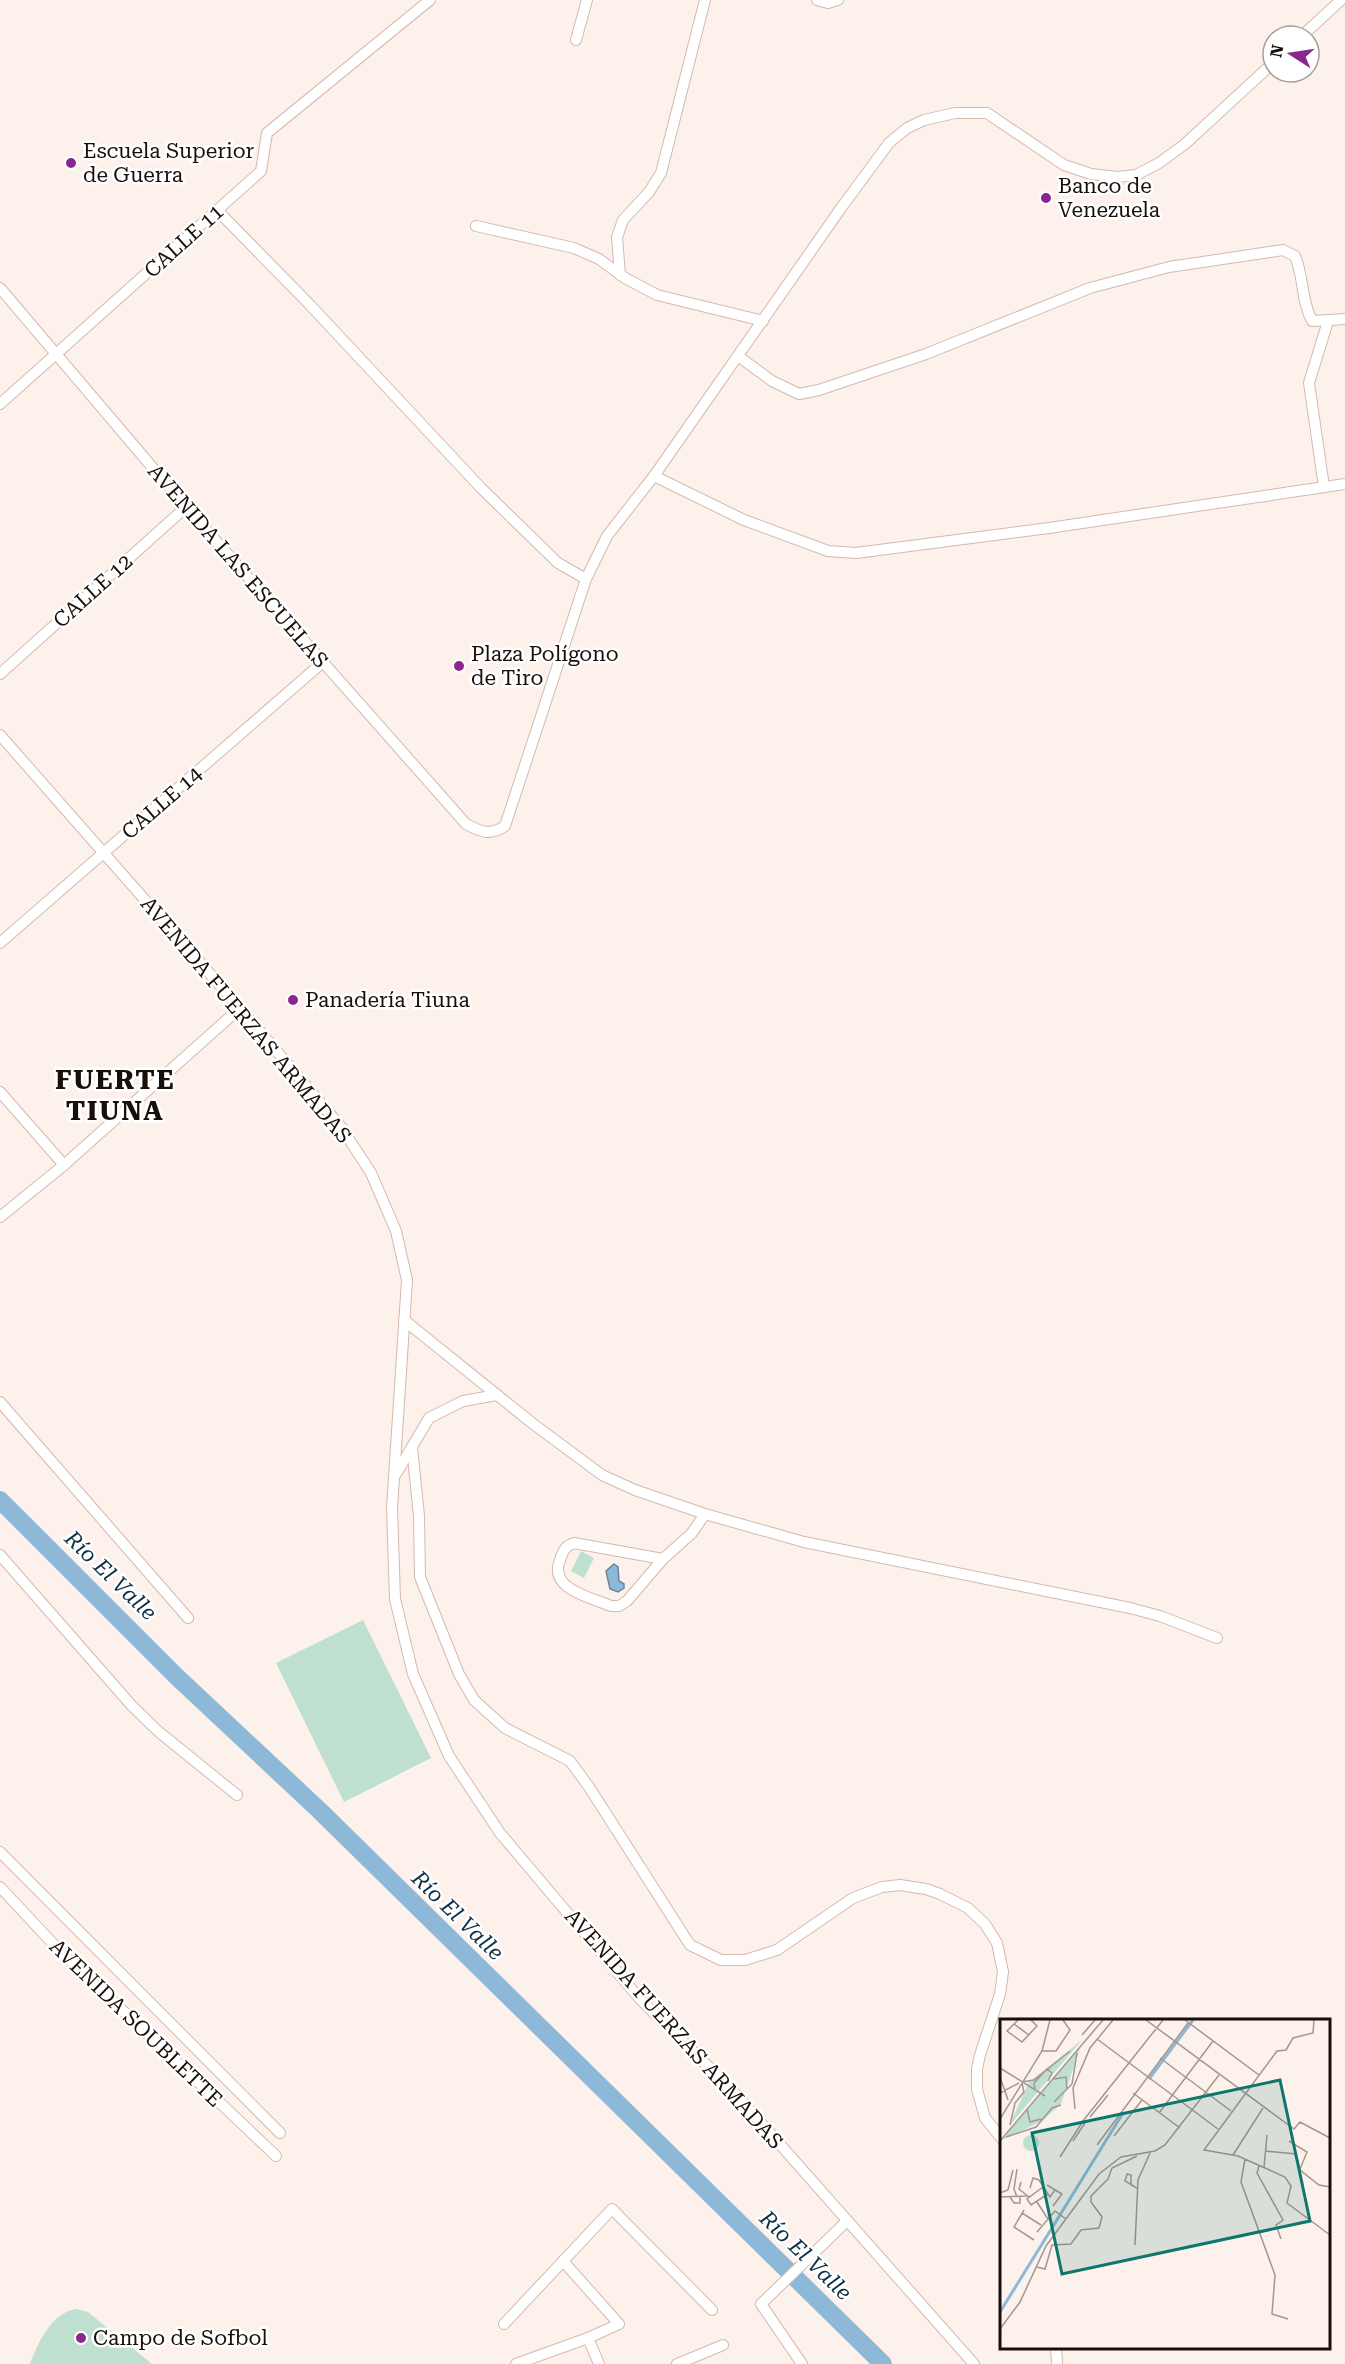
<svg xmlns="http://www.w3.org/2000/svg" width="1345" height="2364" font-family="'Roboto Serif',serif">
<style>
.green{fill:#bfe0d0}
.water{fill:#8eb8d7;stroke:#6b859a;stroke-width:1.5}
.lines{fill:none;stroke-linecap:round;stroke-linejoin:round}
.river{stroke:#8eb8d7;stroke-width:18}
.street-casing{stroke:#d6b9aa;stroke-width:12}
.street{stroke:#fff;stroke-width:10}
.poi-dot{fill:#8a278e;stroke:#fff;stroke-width:2}
.labels{text-anchor:middle;stroke-width:5;stroke-linejoin:round;paint-order:stroke}
.poi-label{font-size:21px;fill:#190f0a;stroke:#fff;text-anchor:start}
.street-label{font-size:21px;fill:#190f0a;stroke:#fff}
.water-label{font-size:22px;font-style:italic;fill:#0e3046;stroke:#fff}
.district-label{font-size:27px;font-weight:bold;letter-spacing:1.5px;fill:#190f0a;stroke:#fff}
.inset-river{fill:none;stroke:#8eb8d7;stroke-width:3}
.inset-road{fill:none;stroke:#a29791;stroke-width:1.5}
.view{fill:#0f766e;fill-opacity:0.15;stroke:#0f766e;stroke-width:3}
.inset-edge{fill:none;stroke:#190f0a;stroke-width:3}
</style>
<rect width="100%" height="100%" fill="#fdf1eb"/>
<g class="green">
<polygon points="581,1551 594,1558 584,1578 571,1571"/>
<polygon points="363,1620 431,1758 344,1802 276,1663"/>
<path d="M76 2309 88 2312 152 2364H30C37 2344 52 2312 76 2309Z"/>
</g>
<polygon class="water" points="614,1564 618,1567 619,1581 624,1584 624,1588 618,1592 610,1589 606,1571"/>
<g class="lines">
<polyline class="river" points="0,1500 177,1677 319,1810 883,2364"/>
<defs>
<g id="street">
<polyline points="817,0 828,3 838,0"/>
<polyline points="1302,36 1341,0"/>
<polyline points="576,40 587,0"/>
<polyline points="217,210 311,306 481,488 558,563 586,579"/>
<polyline points="476,226 574,248 599,259 625,278 657,295 763,321"/>
<polyline points="620,275 617,237 623,220 649,192 661,173 705,0"/>
<path d="M0 288 186 507 466 824C481 832 490 836 505 826L586 579 607 536 654 476 841 208 889 143 907 128 924 120 955 113H987L1064 165 1091 174 1117 177 1136 175 1159 163 1185 144 1273 63"/>
<path d="M738 356 772 381 799 394 819 390 926 354 1090 288 1169 267 1283 250 1295 256C1304 277 1301 300 1312 321L1345 319"/>
<polyline points="0,404 261,171 267,133 430,0"/>
<polyline points="654,476 744,520 828,551 856,553 1049,528 1345,484"/>
<polyline points="1324,487 1309,383 1328,321"/>
<polyline points="0,674 186,507"/>
<polyline points="0,735 240,1008 341,1127 371,1173 396,1231 407,1280 392,1508 395,1599 413,1674 449,1756 500,1833 640,1999 732,2090 974,2364"/>
<polyline points="0,943 323,662"/>
<polyline points="0,1092 64,1165"/>
<polyline points="0,1217 64,1165 240,1008"/>
<polyline points="404,1320 532,1423 602,1475 635,1490 705,1514 804,1542 1130,1608 1160,1616 1217,1638"/>
<polyline points="0,1402 188,1618"/>
<polyline points="412,1447 419,1516 420,1577 459,1674 474,1700 505,1728 570,1761 589,1787 690,1945 721,1960 745,1960 777,1950 853,1898 882,1887 900,1885 926,1889 940,1894 968,1908 985,1924 997,1943 1003,1972 1000,1994 980,2055 977,2069 977,2089 985,2118 1002,2139"/>
<polyline points="396,1474 429,1418 463,1401 497,1395"/>
<polyline points="0,1555 132,1706 159,1732 237,1795"/>
<path d="M663 1559 574 1543C565 1546 563 1551 560 1560 548 1589 590 1597 611 1606H619L627 1601 663 1559 692 1533 705 1514"/>
<polyline points="0,1852 280,2133"/>
<polyline points="0,1887 58,1949 276,2156"/>
<polyline points="504,2324 612,2209 712,2310"/>
<polyline points="588,2338 599,2364"/>
<polyline points="1056,2348 1057,2364"/>
<polyline points="516,2364 588,2338 619,2324 563,2261"/>
<polyline points="677,2364 723,2345"/>
<polyline points="802,2364 761,2304 847,2221"/>
</g>
</defs>
<use href="#street" class="street-casing"/>
<use href="#street" class="street"/>
</g>
<g class="poi-dot">
<circle cx="71" cy="163" r="6"/>
<circle cx="1046" cy="198" r="6"/>
<circle cx="459" cy="666" r="6"/>
<circle cx="293" cy="1000" r="6"/>
<circle cx="81" cy="2338" r="6"/>
</g>
<g class="labels">
<g class="poi-label">
<text x="83" y="158">Escuela Superior<tspan x="83" dy="24">de Guerra</tspan></text>
<text x="1058" y="193">Banco de<tspan x="1058" dy="24">Venezuela</tspan></text>
<text x="471" y="661">Plaza Polígono<tspan x="471" dy="24">de Tiro</tspan></text>
<text x="305" y="1007">Panadería Tiuna</text>
<text x="93" y="2345">Campo de Sofbol</text>
</g>
<g class="street-label">
<text transform="translate(184 241) rotate(-42)" y="7">CALLE 11</text>
<text transform="translate(238 566) rotate(49)" y="7">AVENIDA LAS ESCUELAS</text>
<text transform="translate(93 591) rotate(-42)" y="7">CALLE 12</text>
<text transform="translate(162 803) rotate(-41)" y="7">CALLE 14</text>
<text transform="translate(246 1020) rotate(50)" y="7">AVENIDA FUERZAS ARMADAS</text>
<text transform="translate(136 2023) rotate(44)" y="7">AVENIDA SOUBLETTE</text>
<text transform="translate(674 2029) rotate(48)" y="7">AVENIDA FUERZAS ARMADAS</text>
</g>
<g class="water-label">
<text transform="translate(111 1575) rotate(44)" y="8">Río El Valle</text>
<text transform="translate(458 1915) rotate(44)" y="8">Río El Valle</text>
<text transform="translate(806 2255) rotate(44)" y="8">Río El Valle</text>
</g>
<g class="district-label">
<text x="115" y="1089">FUERTE<tspan x="115" dy="31">TIUNA</tspan></text>
</g>
</g>
<g transform="translate(1000 2019)">
<rect width="330" height="330" fill="#fdf1eb"/>
<path d="M82 21 9 107 29 63ZM81 27 61 85 42 102 0 122ZM23 124a8 8 0 1 1 16 0a8 8 0 1 1-16 0Z" fill="#bfe0d0"/>
<path class="inset-river" d="M149 60 193 1M0 293 123 94"/>
<path class="inset-road" d="M18 1 7 12 22 23 37 7 31 1M146 1 294 110 300 103 330 119M185 1 259 56M314 1 313 14 293 19 286 31 277 32 204 131 238 137 285 158 291 167 287 184 330 216M14 5 29 16M82 16 95 1M97 20 218 110M42 32H56L70 11 63 1M160 39 231 92M0 49 45 77M0 58 8 81M54 60 66 58 67 71M22 63 34 61 70 32M35 71 34 64 47 50 52 54 48 62M0 74 19 64M133 74 180 109M54 83 72 65 77 34M27 90 30 103 41 100M75 90 73 69 90 29 113 1M159 94 213 22M90 98 108 76M0 100 42 32 50 1M10 106 15 84 24 73 22 64M114 117 142 81M6 118 36 108 52 89 61 86M0 122 103 1M73 122 85 104M289 122 307 133 300 150M97 126 188 4M265 132 296 135 300 151 319 166 330 168M233 136 263 89M60 138 83 102 163 1M245 140 241 163 275 256 272 295 288 300M259 147 257 154 283 201 276 206 281 220M264 148 267 116M21 163 19 170 29 178M47 166 62 175 53 187M131 166V156L127 155 125 162 135 168 137 169M43 168 27 180 31 186 48 175M30 169 33 159 39 161 50 178 55 171M0 174 8 171 13 151M0 178 27 177M10 178 14 184H20V178M17 178 14 170 17 150M37 183 48 200M24 191 14 208 34 221M22 194 41 206M37 213 55 192 66 200M135 226 138 161 150 134M37 248 45 250 52 226 71 225 81 211 99 209 102 198 91 183V177L108 160 112 149 137 137M0 310 20 283 46 227 99 155 121 138 155 132 165 126 219 56"/>
<path class="view" d="M280 61 310 202 62 255 32 114Z"/>
<rect width="330" height="330" class="inset-edge"/>
</g>
<g transform="translate(1291 54) rotate(282)"><circle r="28" fill="#ffffff" stroke="#a39f9d" stroke-width="1.5"/>
<path d="M0-4.5L10 22L0 15L-10 22Z" fill="#8a278e"/>
<text y="-9" font-size="16" font-weight="bold" text-anchor="middle" fill="#190f0a">N</text>
</g>
</svg>
